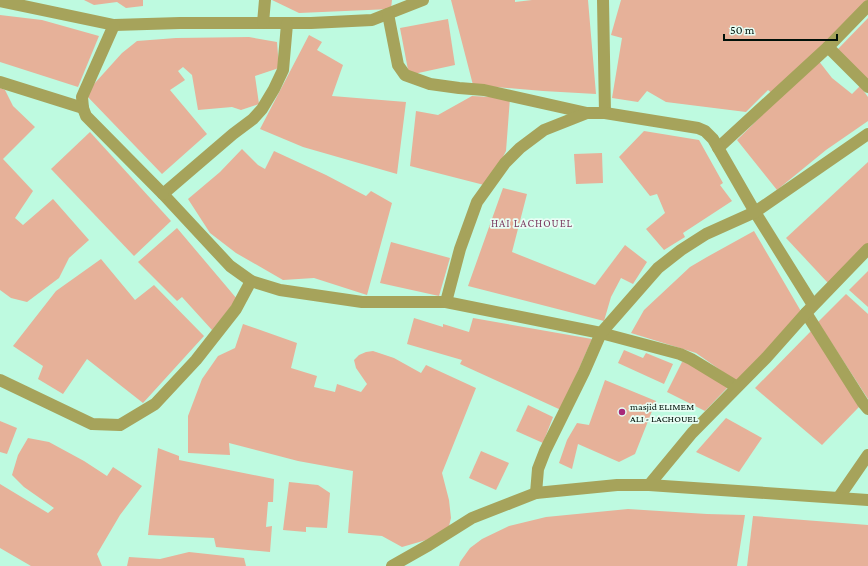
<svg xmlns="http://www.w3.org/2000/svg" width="868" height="566" font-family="'Crimson Pro',serif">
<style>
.building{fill:#e6b199}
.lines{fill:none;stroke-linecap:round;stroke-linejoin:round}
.street{stroke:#a6a35b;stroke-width:12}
.poi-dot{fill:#a82979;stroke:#e7fef4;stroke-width:1.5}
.labels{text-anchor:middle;stroke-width:3.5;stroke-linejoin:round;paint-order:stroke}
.poi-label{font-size:10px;fill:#001109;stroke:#e7fef4;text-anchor:start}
.neighbourhood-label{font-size:11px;letter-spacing:1px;fill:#7b3b60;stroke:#e7fef4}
</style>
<rect width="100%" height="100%" fill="#befae0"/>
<g class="building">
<polygon points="84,0 143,0 143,6 126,8 117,2 94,5"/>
<polygon points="272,0 392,0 391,9 299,13"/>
<polygon points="451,0 515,0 515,2 532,0 588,0 596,94 543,91 473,85"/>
<polygon points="621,0 868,0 868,3 774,95 768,90 746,112 666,102 647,91 638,102 612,98 622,38 611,35"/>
<polygon points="0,15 42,20 99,36 78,87 0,62"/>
<polygon points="868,18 868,82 837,50"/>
<polygon points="448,19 455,65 409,75 400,28"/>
<polygon points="309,35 322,42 317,50 343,65 332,96 406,102 397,174 303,147 260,129"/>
<polygon points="249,37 277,42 279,68 255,76 259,104 241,110 232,107 198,110 192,75 183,67 178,71 185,80 170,90 207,134 162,174 85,94 122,53 137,41 176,38"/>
<polygon points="818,60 832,78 852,94 860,86 868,97 868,121 826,150 777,190 737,140"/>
<polygon points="0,88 5,90 13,106 35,127 3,159 33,191 15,218 23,225 53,199 89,240 69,258 59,278 27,302 11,298 0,290"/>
<polygon points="472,96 510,98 506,151 488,186 410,166 416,111 438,115"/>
<polygon points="644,131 699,140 723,183 720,185 732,201 683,233 685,237 664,250 646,229 665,213 657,194 650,196 619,157"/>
<polygon points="90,132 171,221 134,256 51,169"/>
<polygon points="242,149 258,165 265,169 274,151 326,175 366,196 371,191 392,203 367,295 314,278 283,280 236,253 210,233 188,199 220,172"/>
<polygon points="602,153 603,183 576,184 574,154"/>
<polygon points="868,162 868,244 828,283 786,238"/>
<polygon points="503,188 527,194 512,252 595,285 625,245 647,262 633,284 621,278 611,297 604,321 468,286"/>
<polygon points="177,228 237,299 212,330 182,297 177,301 138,262"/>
<polygon points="754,231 802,313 736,381 696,353 631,333 644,310 690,267 707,257"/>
<polygon points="391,242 450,258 439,296 380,283"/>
<polygon points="101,259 135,300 154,285 204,336 143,403 87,359 63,394 38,379 43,366 13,346 56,291"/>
<polygon points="868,271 868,307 849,290"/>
<polygon points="846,294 868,314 868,399 818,322"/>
<polygon points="414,318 443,327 443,324 469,332 473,318 592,339 561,410 460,364 462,360 407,344"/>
<polygon points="243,324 297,343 291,368 317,376 314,387 335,392 337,384 361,392 367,384 356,368 354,360 359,355 366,352 373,351 394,358 421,373 426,365 476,388 442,473 449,500 451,518 447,534 402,547 382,536 348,533 353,471 298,461 229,443 230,455 188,453 188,416 202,379 218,356 235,348"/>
<polygon points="812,330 859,407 822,445 755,388"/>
<polygon points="624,350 643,358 646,353 673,364 664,384 618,363"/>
<polygon points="682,362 693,363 729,386 705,411 667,392"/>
<polygon points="605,380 656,401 635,454 619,462 578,444 572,469 559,463 567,440 577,423 589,425"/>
<polygon points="528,405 553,417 543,443 516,431"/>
<polygon points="726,418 762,438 739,472 696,452"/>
<polygon points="0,421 17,428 7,454 0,452"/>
<polygon points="28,438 49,442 84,461 107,476 113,467 142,486 120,515 97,554 102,566 31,566 0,548 0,484 48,513 54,508 24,487 12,475 18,455"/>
<polygon points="158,448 179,456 179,460 274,479 273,502 268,502 266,527 272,526 270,552 216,547 214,538 148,535"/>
<polygon points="481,451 509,463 496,490 469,478"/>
<polygon points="289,482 318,485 330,493 327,528 306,527 306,532 283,530"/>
<polygon points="628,509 707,514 745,515 737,566 459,566 460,562 470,548 482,539 509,526 546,517"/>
<polygon points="753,516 868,525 868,566 747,566"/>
<polygon points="189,552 244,558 246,566 127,566 129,557 160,559"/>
</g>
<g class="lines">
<g class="street">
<polyline points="603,0 605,113"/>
<polyline points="0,1 114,25 180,23 311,23 372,20 423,0"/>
<polyline points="388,14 398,65 405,75 430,84 459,88 484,90 587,113"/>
<polyline points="263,23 265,0"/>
<polyline points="287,24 283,70 274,89 262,109 253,119 233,134 163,194 230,266 251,281 280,290 362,302 446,302 601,333 680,354 691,359 737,387"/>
<polyline points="114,25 82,97 83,108 86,116 163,194"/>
<polyline points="828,47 868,87"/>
<polyline points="0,82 83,108"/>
<polyline points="718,148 828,47 868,6"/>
<polyline points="446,302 460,249 477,202 505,163 520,148 544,130 587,113 605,113 698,128 705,131 713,139 755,212 813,305"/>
<polyline points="806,313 863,403 868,409"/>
<polyline points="0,380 92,424 120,425 155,404 196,360 236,309 251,281"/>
<polyline points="649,485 692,433 766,358 806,313 868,249"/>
<polyline points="536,493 538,469 545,451 584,372 601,333 658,268 681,250 706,234 755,212 868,134"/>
<polyline points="839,497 868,455"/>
<polyline points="392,566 429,545 472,518 536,493 617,485 649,485 868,500"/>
</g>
</g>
<circle class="poi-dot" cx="622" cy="412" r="4"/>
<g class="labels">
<g class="poi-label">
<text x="630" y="410">masjid ELIMEM<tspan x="630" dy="12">ALI - LACHOUEL</tspan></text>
</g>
<g class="neighbourhood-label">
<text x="532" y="227">HAI LACHOUEL</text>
</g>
</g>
<path d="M724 34v6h113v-6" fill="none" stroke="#001109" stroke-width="2"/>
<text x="730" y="34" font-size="12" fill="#001109" stroke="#e7fef4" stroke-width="3" paint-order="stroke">50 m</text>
</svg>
